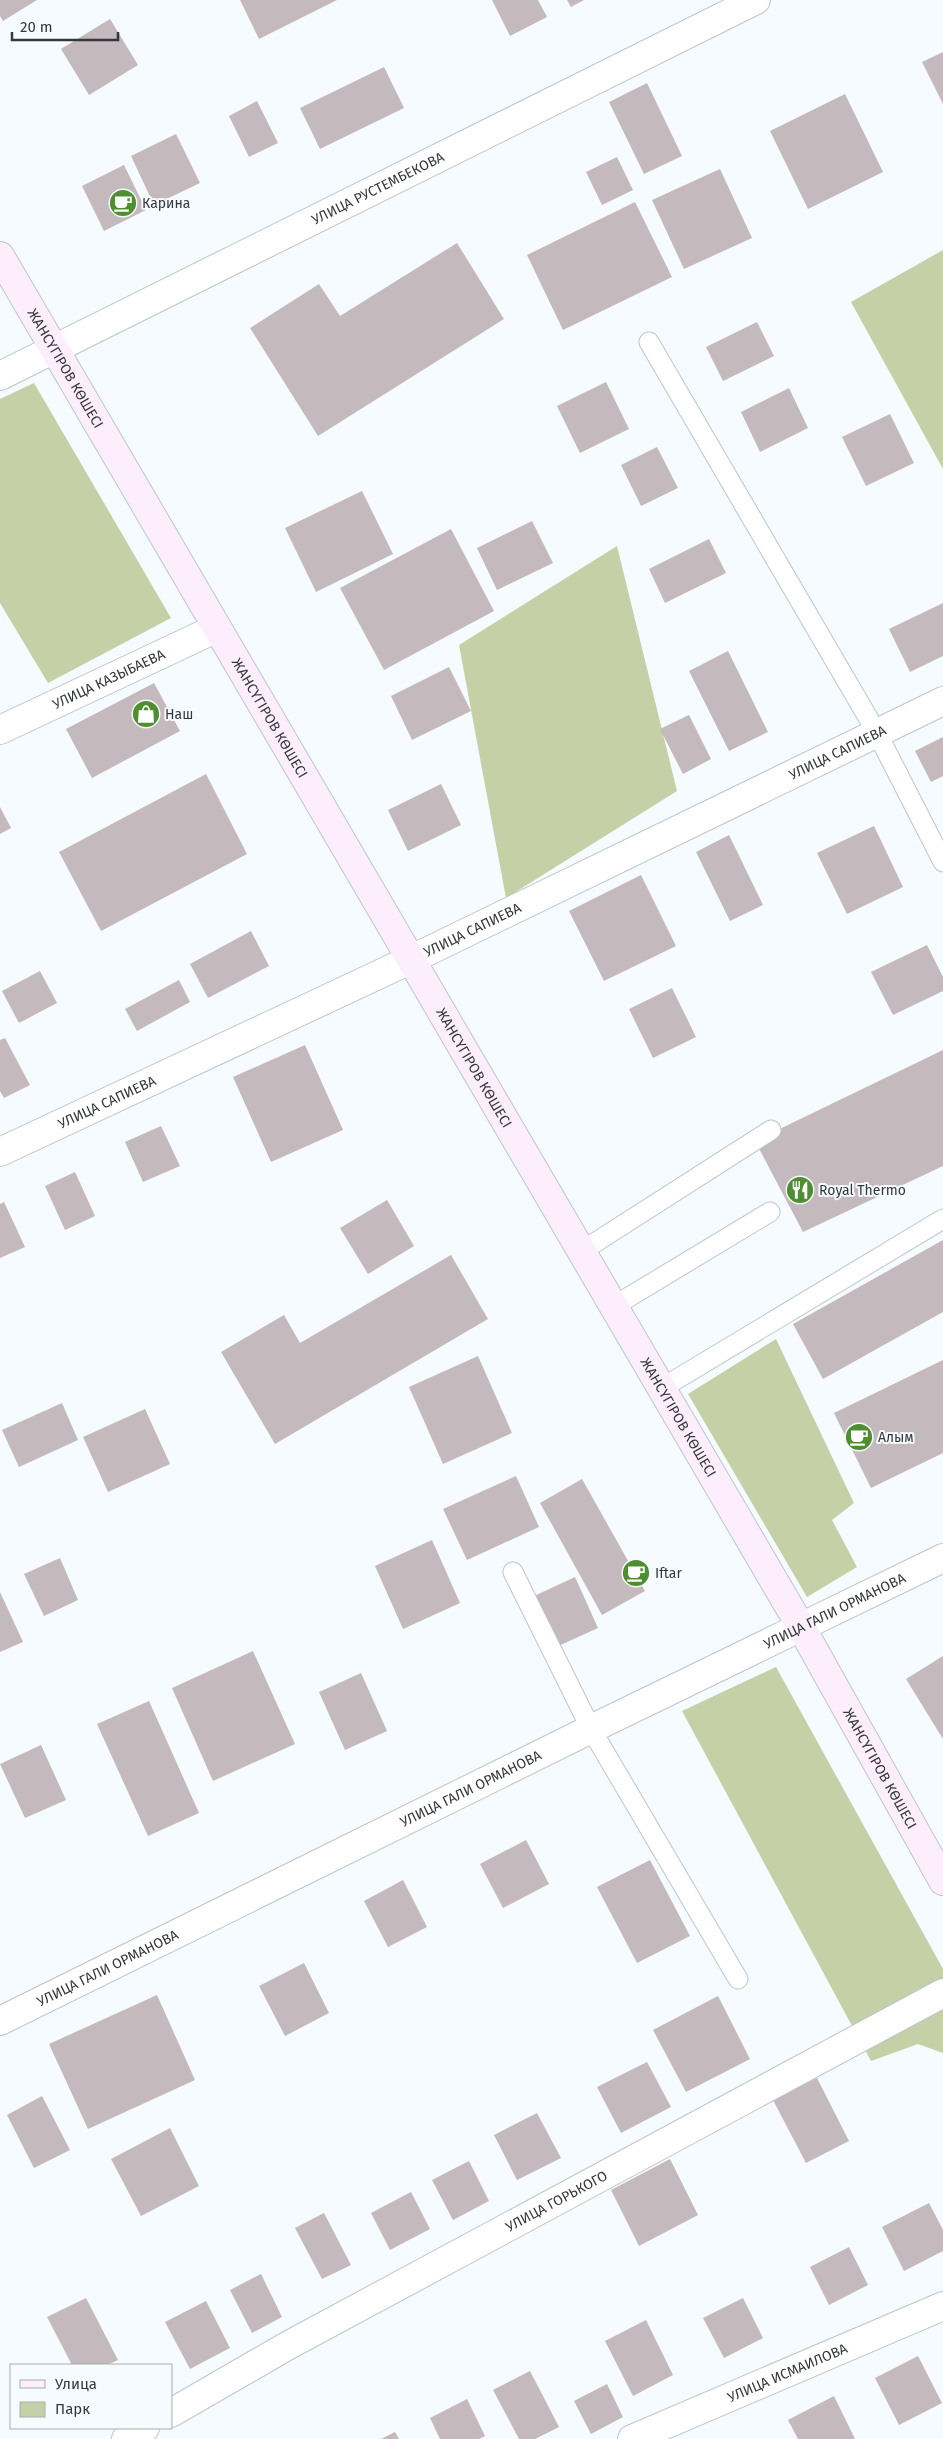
<svg xmlns="http://www.w3.org/2000/svg" width="943" height="2439" font-family="'Fira Sans',sans-serif">
<style>
.green{fill:#c5d0a7}
.building{fill:#c4b9bd}
.lines{fill:none;stroke-linecap:round;stroke-linejoin:round}
.service-casing{stroke:#bdc5cc;stroke-width:21}
.minor-casing{stroke:#bdc5cc;stroke-width:30}
.secondary-casing{stroke:#bdc5cc;stroke-width:30}
.service{stroke:#fff;stroke-width:19}
.minor{stroke:#fff;stroke-width:28}
.secondary{stroke:#fceefd;stroke-width:28}
.labels{text-anchor:middle;stroke-width:4;stroke-linejoin:round;paint-order:stroke}
.street-label{font-size:14px;fill:#34383a;stroke:#f6fbff}
.poi-label{font-size:14px;fill:#34383a;stroke:#f6fbff;text-anchor:start}
</style>
<rect width="100%" height="100%" fill="#f6fbff"/>
<g class="green">
<polygon points="943,250 943,469 851,302"/>
<polygon points="34,383 171,618 48,683 0,603 0,399"/>
<polygon points="617,546 677,791 506,898 459,645"/>
<polygon points="776,1339 854,1503 832,1520 857,1567 807,1597 688,1394"/>
<polygon points="776,1667 943,1969 943,2053 918,2044 871,2061 682,1711"/>
</g>
<g class="building">
<polygon points="0,0 37,0 3,21 0,16"/>
<polygon points="240,0 337,0 259,39"/>
<polygon points="492,0 538,0 547,17 510,36"/>
<polygon points="567,0 584,0 571,7"/>
<polygon points="110,19 138,65 89,95 61,49"/>
<polygon points="943,52 943,104 922,62"/>
<polygon points="384,67 404,108 320,149 300,108"/>
<polygon points="647,83 682,156 644,174 609,102"/>
<polygon points="845,94 883,172 808,209 770,131"/>
<polygon points="257,101 278,143 249,157 229,116"/>
<polygon points="176,134 200,183 154,205 131,156"/>
<polygon points="617,157 633,190 602,205 586,172"/>
<polygon points="124,165 146,210 104,231 82,186"/>
<polygon points="720,169 752,238 684,269 652,200"/>
<polygon points="635,202 672,277 563,330 527,255"/>
<polygon points="457,243 504,319 318,436 250,328 319,284 340,316"/>
<polygon points="757,322 774,356 723,381 706,347"/>
<polygon points="606,382 629,429 580,453 557,406"/>
<polygon points="789,388 808,428 760,452 741,412"/>
<polygon points="890,414 914,463 866,486 842,437"/>
<polygon points="657,447 678,488 641,506 621,465"/>
<polygon points="362,491 393,554 316,592 285,528"/>
<polygon points="532,521 553,563 497,590 477,548"/>
<polygon points="451,529 494,611 384,670 340,588"/>
<polygon points="709,539 726,573 665,603 649,569"/>
<polygon points="943,603 943,656 910,672 889,629"/>
<polygon points="728,651 768,732 729,751 689,671"/>
<polygon points="449,667 471,711 412,740 391,696"/>
<polygon points="154,683 180,731 92,778 66,729"/>
<polygon points="689,715 711,759 683,774 660,729"/>
<polygon points="943,737 943,776 931,782 915,751"/>
<polygon points="206,774 247,854 101,931 59,852"/>
<polygon points="441,784 461,825 408,851 388,810"/>
<polygon points="0,807 11,828 0,834"/>
<polygon points="874,826 903,887 847,914 817,853"/>
<polygon points="729,835 763,905 730,921 696,852"/>
<polygon points="641,875 676,946 604,981 569,911"/>
<polygon points="251,931 269,966 208,998 190,964"/>
<polygon points="927,945 943,977 943,991 893,1015 871,972"/>
<polygon points="40,971 57,1003 19,1023 2,991"/>
<polygon points="179,980 190,1002 137,1031 125,1009"/>
<polygon points="672,988 696,1037 653,1058 629,1009"/>
<polygon points="5,1038 30,1085 4,1098 0,1091 0,1040"/>
<polygon points="305,1045 343,1130 271,1162 233,1077"/>
<polygon points="943,1050 943,1166 803,1232 755,1141"/>
<polygon points="161,1126 180,1166 143,1182 125,1142"/>
<polygon points="75,1172 95,1216 65,1230 45,1186"/>
<polygon points="387,1200 414,1246 368,1274 340,1228"/>
<polygon points="4,1202 25,1247 0,1258 0,1204"/>
<polygon points="943,1240 943,1312 823,1379 793,1324"/>
<polygon points="451,1255 488,1319 275,1444 221,1352 284,1315 300,1343"/>
<polygon points="478,1356 512,1433 443,1464 409,1387"/>
<polygon points="943,1360 943,1453 871,1488 834,1413"/>
<polygon points="62,1403 78,1440 19,1467 2,1430"/>
<polygon points="145,1409 170,1464 108,1492 83,1437"/>
<polygon points="516,1476 539,1527 467,1560 443,1509"/>
<polygon points="582,1479 645,1591 602,1615 540,1503"/>
<polygon points="432,1540 460,1603 403,1629 375,1566"/>
<polygon points="60,1558 78,1600 44,1616 24,1574"/>
<polygon points="575,1577 598,1628 554,1648 532,1597"/>
<polygon points="0,1592 23,1642 0,1652"/>
<polygon points="253,1651 295,1744 213,1781 172,1688"/>
<polygon points="943,1656 943,1739 906,1679"/>
<polygon points="361,1673 387,1731 345,1750 319,1692"/>
<polygon points="149,1701 199,1813 148,1836 97,1724"/>
<polygon points="41,1745 66,1800 25,1818 0,1764"/>
<polygon points="526,1840 549,1884 503,1908 480,1864"/>
<polygon points="650,1860 690,1936 637,1963 597,1887"/>
<polygon points="403,1880 427,1927 388,1947 364,1901"/>
<polygon points="304,1963 329,2013 285,2036 259,1986"/>
<polygon points="157,1995 195,2080 88,2129 49,2044"/>
<polygon points="718,1996 750,2059 686,2092 653,2030"/>
<polygon points="647,2062 671,2107 621,2133 597,2087"/>
<polygon points="817,2078 849,2141 806,2163 773,2100"/>
<polygon points="42,2096 70,2150 34,2168 7,2115"/>
<polygon points="537,2113 561,2158 517,2180 494,2135"/>
<polygon points="170,2128 199,2186 141,2216 111,2159"/>
<polygon points="670,2159 698,2215 639,2246 611,2190"/>
<polygon points="469,2161 489,2201 453,2220 432,2180"/>
<polygon points="411,2192 430,2229 390,2250 371,2213"/>
<polygon points="929,2203 943,2230 943,2251 904,2271 882,2227"/>
<polygon points="324,2213 351,2265 322,2279 295,2228"/>
<polygon points="849,2247 868,2285 829,2305 810,2267"/>
<polygon points="261,2274 282,2317 252,2333 230,2290"/>
<polygon points="86,2298 118,2360 107,2365 72,2365 47,2317"/>
<polygon points="743,2298 763,2338 724,2358 703,2318"/>
<polygon points="206,2301 230,2348 190,2369 165,2322"/>
<polygon points="646,2320 673,2375 633,2396 605,2341"/>
<polygon points="918,2356 942,2403 899,2425 875,2378"/>
<polygon points="530,2371 559,2427 535,2439 519,2439 493,2390"/>
<polygon points="607,2384 623,2417 591,2434 574,2401"/>
<polygon points="834,2396 855,2439 798,2439 788,2420"/>
<polygon points="467,2399 485,2436 479,2439 440,2439 430,2418"/>
<polygon points="395,2432 399,2439 381,2439"/>
</g>
<g class="lines">
<defs>
<g id="service">
<polyline points="649,342 877,733 943,862"/>
<polyline points="582,1251 771,1130"/>
<polyline points="614,1306 770,1212"/>
<polyline points="662,1388 943,1219"/>
<polyline points="513,1572 591,1729 738,1979"/>
</g>
<g id="minor">
<path id="s1" d="M0 376 756 0"/>
<path id="s2" d="M0 730 217 628"/>
<path id="s3" d="M0 1152 412 959 943 701"/>
<path id="s4" d="M0 2021 591 1729 943 1558"/>
<path id="s5" d="M171 2413 287 2346 943 1993"/>
<polyline points="126,2439 145,2428"/>
<path id="s6" d="M632 2439 943 2306"/>
</g>
<g id="secondary">
<path id="s7" d="M0 256 801 1627 943 1881"/>
</g>
</defs>
<use href="#service" class="service-casing"/>
<use href="#minor" class="minor-casing"/>
<use href="#secondary" class="secondary-casing"/>
<use href="#service" class="service"/>
<use href="#minor" class="minor"/>
<use href="#secondary" class="secondary"/>
</g>
<defs>
<symbol id="cafe-disc" viewBox="-11 -11 22 22"><circle r="9.5" fill="#4e8e30" stroke="#f6fbff"/><path d="M-5.5-4.5H6V0H3Q3 3.5 0 3.5H-2.5Q-5.5 3.5-5.5 0ZM3-3.2v2h1.7v-2ZM-6 4.5H4V6H-6Z" fill="#fff"/></symbol>
<symbol id="shop-disc" viewBox="-11 -11 22 22"><circle r="9.5" fill="#4e8e30" stroke="#f6fbff"/><path d="M-5-2.5h2.3a2.7 3.5 0 0 1 5.4 0H5L5.5 6h-11ZM-1.5-2.5h3a1.5 2.3 0 0 0-3 0Z" fill="#fff"/></symbol>
<symbol id="restaurant-disc" viewBox="-11 -11 22 22"><circle r="9.5" fill="#4e8e30" stroke="#f6fbff"/><path d="M-5-6h1v4h1v-4h1v4h1v-4h1v5L-1.5 .5V6h-2V.5L-5-1ZM5-6V6H3V1.5H1.5Q1.5-4 5-6Z" fill="#fff"/></symbol>
</defs>
<g fill-rule="evenodd">
<use href="#cafe-disc" x="107" y="187" width="32" height="32"/>
<use href="#shop-disc" x="130" y="698" width="32" height="32"/>
<use href="#restaurant-disc" x="784" y="1174" width="32" height="32"/>
<use href="#cafe-disc" x="843" y="1421" width="32" height="32"/>
<use href="#cafe-disc" x="620" y="1557" width="32" height="32"/>
</g>
<g class="labels">
<g class="street-label">
<text dy="5" stroke="none"><textPath href="#s1" startOffset="422">УЛИЦА РУСТЕМБЕКОВА</textPath></text>
<text dy="5" stroke="none"><textPath href="#s7" startOffset="130">ЖАНСҮГІРОВ КӨШЕСІ</textPath></text>
<text dy="5" stroke="none"><textPath href="#s2" startOffset="120">УЛИЦА КАЗЫБАЕВА</textPath></text>
<text dy="5" stroke="none"><textPath href="#s7" startOffset="535">ЖАНСҮГІРОВ КӨШЕСІ</textPath></text>
<text dy="5" stroke="none"><textPath href="#s3" startOffset="928">УЛИЦА САПИЕВА</textPath></text>
<text dy="5" stroke="none"><textPath href="#s3" startOffset="522">УЛИЦА САПИЕВА</textPath></text>
<text dy="5" stroke="none"><textPath href="#s7" startOffset="940">ЖАНСҮГІРОВ КӨШЕСІ</textPath></text>
<text dy="5" stroke="none"><textPath href="#s3" startOffset="118">УЛИЦА САПИЕВА</textPath></text>
<text dy="5" stroke="none"><textPath href="#s7" startOffset="1345">ЖАНСҮГІРОВ КӨШЕСІ</textPath></text>
<text dy="5" stroke="none"><textPath href="#s4" startOffset="930">УЛИЦА ГАЛИ ОРМАНОВА</textPath></text>
<text dy="5" stroke="none"><textPath href="#s7" startOffset="1750">ЖАНСҮГІРОВ КӨШЕСІ</textPath></text>
<text dy="5" stroke="none"><textPath href="#s4" startOffset="525">УЛИЦА ГАЛИ ОРМАНОВА</textPath></text>
<text dy="5" stroke="none"><textPath href="#s4" startOffset="120">УЛИЦА ГАЛИ ОРМАНОВА</textPath></text>
<text dy="5" stroke="none"><textPath href="#s5" startOffset="440">УЛИЦА ГОРЬКОГО</textPath></text>
<text dy="5" stroke="none"><textPath href="#s6" startOffset="169">УЛИЦА ИСМАИЛОВА</textPath></text>
</g>
<g class="poi-label">
<text x="142" y="208">Карина</text>
<text x="165" y="719">Наш</text>
<text x="819" y="1195">Royal Thermo</text>
<text x="878" y="1442">Алым</text>
<text x="655" y="1578">Iftar</text>
</g>
</g>
<rect x="10" y="2364" width="162" height="65" fill="#f6fbff" stroke="#a8adb0"/>
<rect x="20" y="2380" width="25" height="8" fill="#fceefd" stroke="#a8adb0"/>
<text x="55" y="2389" font-size="15" fill="#34383a">Улица</text>
<rect x="20" y="2402" width="25" height="15" fill="#c5d0a7" stroke="#a8adb0"/>
<text x="55" y="2414" font-size="15" fill="#34383a">Парк</text>
<path d="M12 32v8h106v-8" fill="none" stroke="#34383a" stroke-width="2.5"/>
<text x="20" y="32" font-size="15" fill="#34383a" stroke="#f6fbff" stroke-width="4" paint-order="stroke">20 m</text>
</svg>
